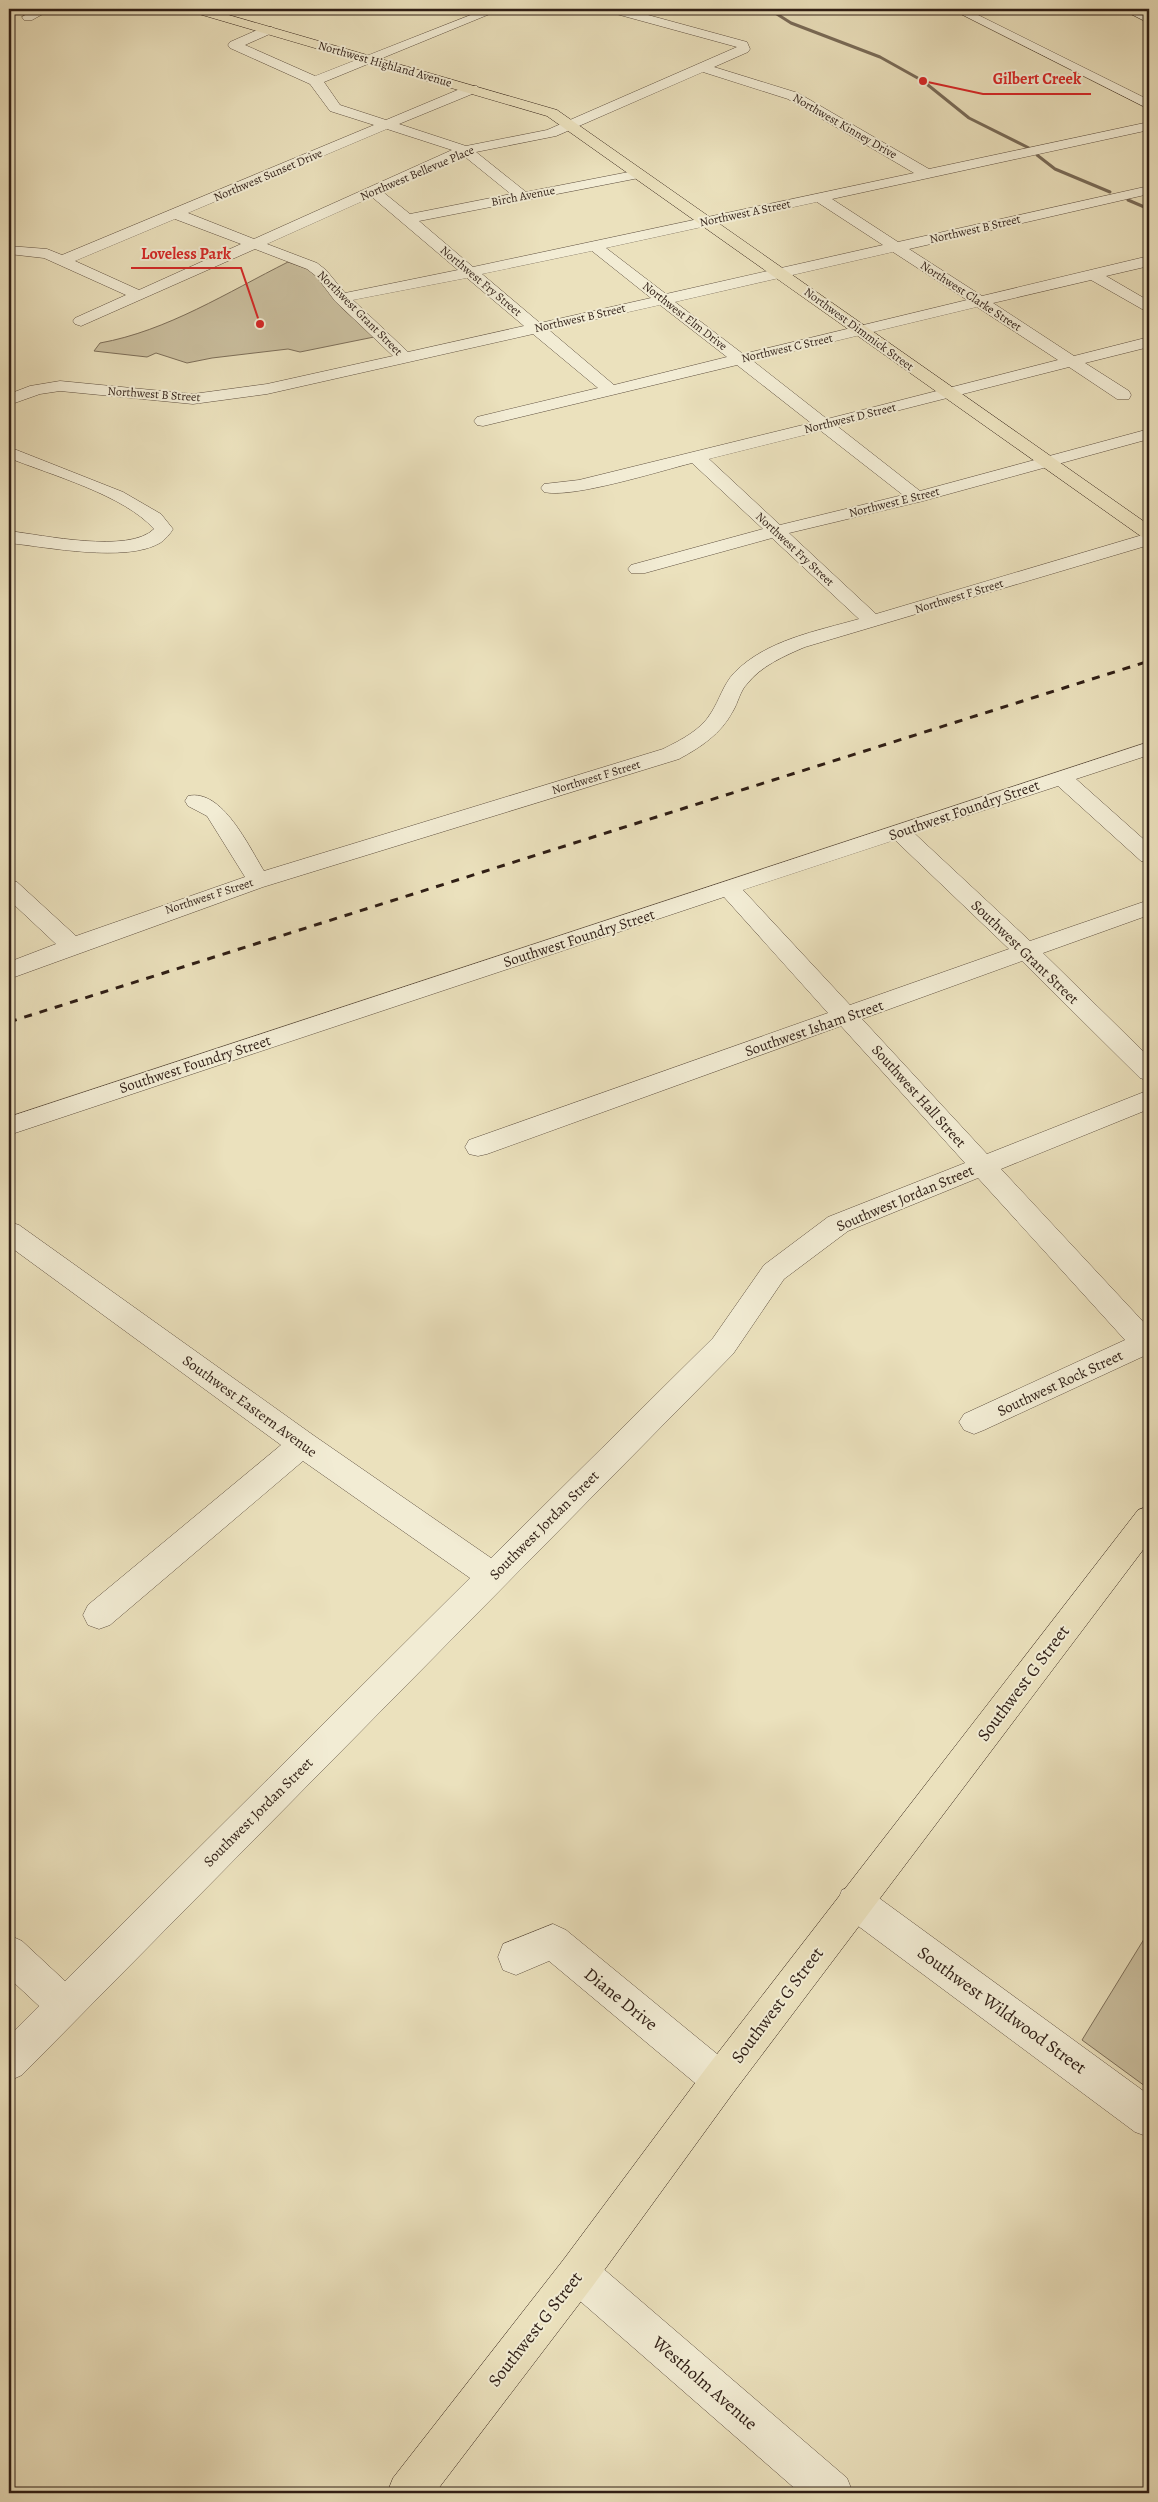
<svg xmlns="http://www.w3.org/2000/svg" width="1158" height="2502" font-family="Alegreya,serif">
<style>
.green{fill:#cbc0a0;stroke:#7d6f5a}
.lines{fill:none;stroke-linecap:round;stroke-linejoin:round}
.stream{stroke:#796b58;stroke-width:3}
.minor-casing{stroke:#5e4f3f;stroke-width:1}
.major-casing{stroke:#2f1e15;stroke-width:1}
.minor{fill:#f2ecd4;fill-rule:evenodd}
.major{fill:#ebe1bd;fill-rule:evenodd}
.rail{stroke:#2f1e15;stroke-width:3;stroke-dasharray:8 8;stroke-linecap:butt}
.labels{text-anchor:middle;stroke-width:4;stroke-linejoin:round;paint-order:stroke}
.far-street-label{font-size:12px;fill:#2f1e15;stroke:#f2ecd4}
.street-label{font-size:15px;fill:#2f1e15;stroke:#f2ecd4}
.near-street-label{font-size:18px;fill:#2f1e15;stroke:#f2ecd4}
.leader{fill:none;stroke:#d62828;stroke-width:2}
.callout-dot{fill:#d62828;stroke:#f2ecd4;stroke-width:2}
.callout-label{font-size:16px;text-anchor:middle;font-weight:bold;fill:#d62828;stroke:#f2ecd4;stroke-width:4;stroke-linejoin:round;paint-order:stroke}
</style>
<rect width="100%" height="100%" fill="#ebe1bd"/>
<filter id="stains"><feTurbulence type="fractalNoise" baseFrequency=".004" numOctaves="4"/><feColorMatrix values="0 0 0 0 .2 0 0 0 0 .09 0 0 0 0 .02 0 0 0 .5 -.17"/></filter>
<radialGradient id="worn" r=".72"><stop offset=".6" stop-color="#630" stop-opacity="0"/><stop offset="1" stop-color="#630" stop-opacity=".3"/></radialGradient>
<g class="green">
<path d="M288 262 311 270 336 297 342 308 374 337 300 352 288 349 212 358 187 363 156 353 147 357 94 351 100 343C167 331 228 292 288 262Z"/>
<polygon points="1149,1931 1149,2089 1082,2040"/>
</g>
<g class="lines">
<g class="stream">
<polyline points="769,9 791,23 880,57 923,81 969,118 1029,148"/>
<polyline points="1037,155 1055,169 1110,192"/>
<polyline points="1128,200 1149,209"/>
</g>
<defs>
<g id="minor">
<polygon points="36,9 52,9 32,20 24,20 22,17"/>
<path d="M486 9H502L324 82 340 105 386 120 467 86H477L479 89 477 92 399 124 466 146 547 130 737 47 609 12 607 9H626L747 42 750 49 748 52 714 67 798 93 929 169 1149 122V130L832 199 898 242 1149 186V194L909 249 982 296 1149 256V266L1106 276 1149 301V313L1091 280 993 303 1074 356 1149 337V347L1085 363 1129 391 1131 395 1129 399H1117L1069 367 837 426 920 491 1149 429V439L923 501 789 533 876 614 1149 533V545L805 647C784 656 761 666 747 684 740 691 738 703 733 711 721 734 701 747 679 759L263 887 9 979V962L56 944 9 900V880L17 882 76 936 245 877 207 816 188 806 185 801 188 796C222 788 249 847 264 871L663 749C681 740 701 730 711 713 720 699 723 685 734 673 766 640 817 631 859 619L772 538 645 573H631L628 569 631 565 763 529 692 463C660 471 571 499 544 492L541 488 544 484 579 480 811 423 737 365 483 426 477 425 474 421 477 417 598 388 533 334 267 394 193 404 60 391 40 394 9 405V394L30 386 60 381 193 394 267 384 393 356 335 301 316 276 307 269 255 249 81 326 75 324 73 321 75 318 126 295 44 258 9 254V246L47 249 62 255 374 125 330 111 310 84 230 48 228 45 230 42 264 27H272L274 30 272 33 245 45 315 76ZM703 72 788 99 914 173 473 267 419 221 644 177 646 174 639 170 526 192 476 152 556 136ZM387 129 452 150 254 239 188 213ZM464 156 511 194 410 214 383 192ZM372 197 458 270 345 293 326 270 317 263 267 244ZM817 202 883 245 666 294 606 248ZM175 219 241 244 139 290 75 261ZM592 251 651 298 540 323 482 274ZM893 252 967 300 743 354 675 302ZM467 278 524 326 408 352 353 300ZM660 305 727 357 614 385 549 330ZM977 307 1058 360 827 419 753 361ZM821 431 903 495 780 525 709 459Z"/>
<polygon points="951,9 966,9 1149,100 1149,109"/>
<polygon points="1121,9 1136,9 1149,15 1149,23"/>
<path d="M9 447 123 492 161 514 173 529C170 534 165 540 160 543 126 563 47 547 9 543V531C43 535 129 554 154 529 124 495 51 475 9 458Z"/>
<path d="M1149 742V755L1076 779 1149 844V863L1141 861 1058 786 914 833 1030 941 1149 900V915L1043 953 1149 1057V1081L1140 1078 1022 961 862 1019 987 1154 1149 1090V1109L1001 1169 1149 1328V1358L1144 1356 984 1430 974 1434 964 1430 959 1422 964 1414 1125 1340 978 1178 848 1231 784 1279 733 1354 22 2075 9 2081V2036L39 2006 9 1978V1935L22 1941 65 1981 470 1578 303 1461 110 1625 99 1629 88 1625 83 1615 88 1605 281 1445 9 1246V1222L19 1225 313 1435 491 1558 713 1338 764 1265 828 1217 965 1163 841 1026 487 1154 478 1156 469 1154 465 1147 469 1140 828 1013 724 897 9 1135V1117ZM895 840 1009 949 850 1005 743 890Z"/>
<polygon points="855,1885 868,1890 1149,2095 1149,2137 1135,2132 842,1914 837,1902 842,1890"/>
<polygon points="553,1924 566,1930 733,2067 739,2080 733,2093 720,2099 707,2093 549,1961 516,1975 503,1970 498,1957 503,1944"/>
<polygon points="578,2253 592,2259 847,2478 853,2493 800,2493 564,2287 558,2273 564,2259"/>
</g>
<g id="major">
<polygon points="190,9 208,9 557,110 1149,525 1149,539 1142,537 547,116 192,12"/>
<polygon points="1149,1506 1149,1542 733,2093 592,2287 435,2493 387,2493 393,2478 564,2259 707,2067 1138,1510"/>
</g>
</defs>
<use href="#minor" class="minor-casing"/>
<use href="#major" class="major-casing"/>
<use href="#minor" class="minor"/>
<use href="#major" class="major"/>
<polyline class="rail" points="9,1022 1149,661"/>
</g>
<g class="labels">
<g class="far-street-label">
<text transform="translate(385 64) rotate(16)" y="4">Northwest Highland Avenue</text>
<text transform="translate(845 126) rotate(30)" y="4">Northwest Kinney Drive</text>
<text transform="translate(417 173) rotate(-23)" y="4">Northwest Bellevue Place</text>
<text transform="translate(268 175) rotate(-23)" y="4">Northwest Sunset Drive</text>
<text transform="translate(523 196) rotate(-11)" y="4">Birch Avenue</text>
<text transform="translate(745 213) rotate(-12)" y="4">Northwest A Street</text>
<text transform="translate(975 229) rotate(-13)" y="4">Northwest B Street</text>
<text transform="translate(481 281) rotate(40)" y="4">Northwest Fry Street</text>
<text transform="translate(971 296) rotate(33)" y="4">Northwest Clarke Street</text>
<text transform="translate(360 313) rotate(45)" y="4">Northwest Grant Street</text>
<text transform="translate(685 316) rotate(38)" y="4">Northwest Elm Drive</text>
<text transform="translate(580 318) rotate(-13)" y="4">Northwest B Street</text>
<text transform="translate(859 329) rotate(36)" y="4">Northwest Dimmick Street</text>
<text transform="translate(787 348) rotate(-13)" y="4">Northwest C Street</text>
<text transform="translate(154 394) rotate(4)" y="4">Northwest B Street</text>
<text transform="translate(850 418) rotate(-14)" y="4">Northwest D Street</text>
<text transform="translate(894 502) rotate(-14)" y="4">Northwest E Street</text>
<text transform="translate(795 549) rotate(43)" y="4">Northwest Fry Street</text>
<text transform="translate(959 596) rotate(-17)" y="4">Northwest F Street</text>
<text transform="translate(596 777) rotate(-17)" y="4">Northwest F Street</text>
<text transform="translate(209 896) rotate(-18)" y="4">Northwest F Street</text>
</g>
<g class="street-label">
<text transform="translate(964 810) rotate(-19)" y="5">Southwest Foundry Street</text>
<text transform="translate(579 938) rotate(-18)" y="5">Southwest Foundry Street</text>
<text transform="translate(1025 952) rotate(44)" y="5">Southwest Grant Street</text>
<text transform="translate(814 1028) rotate(-19)" y="5">Southwest Isham Street</text>
<text transform="translate(195 1064) rotate(-18)" y="5">Southwest Foundry Street</text>
<text transform="translate(919 1096) rotate(48)" y="5">Southwest Hall Street</text>
<text transform="translate(905 1198) rotate(-23)" y="5">Southwest Jordan Street</text>
<text transform="translate(1060 1383) rotate(-25)" y="5">Southwest Rock Street</text>
<text transform="translate(250 1406) rotate(36)" y="5">Southwest Eastern Avenue</text>
<text transform="translate(544 1525) rotate(-45)" y="5">Southwest Jordan Street</text>
<text transform="translate(258 1812) rotate(-45)" y="5">Southwest Jordan Street</text>
</g>
<g class="near-street-label">
<text transform="translate(1023 1683) rotate(-53)" y="6">Southwest G Street</text>
<text transform="translate(621 1999) rotate(39)" y="6">Diane Drive</text>
<text transform="translate(777 2005) rotate(-53)" y="6">Southwest G Street</text>
<text transform="translate(1002 2010) rotate(36)" y="6">Southwest Wildwood Street</text>
<text transform="translate(535 2329) rotate(-52)" y="6">Southwest G Street</text>
<text transform="translate(705 2383) rotate(41)" y="6">Westholm Avenue</text>
</g>
</g>
<path class="leader" d="M923 81L983 94H1091M260 324L241 268H131"/>
<g class="callout-dot">
<circle cx="923" cy="81" r="5"/>
<circle cx="260" cy="324" r="5"/>
</g>
<g class="callout-label">
<text x="1037" y="84">Gilbert Creek</text>
<text x="186" y="259">Loveless Park</text>
</g>
<rect width="1158" height="2502" fill="none" stroke="#ebe1bd" stroke-width="30"/>
<rect x="10" y="10" width="1138" height="2482" fill="none" stroke="#2f1e15" stroke-width="2.5"/>
<rect x="15" y="15" width="1128" height="2472" fill="none" stroke="#2f1e15"/>
<rect width="100%" height="100%" filter="url(#stains)"/>
<rect width="100%" height="100%" fill="url(#worn)"/>
</svg>
